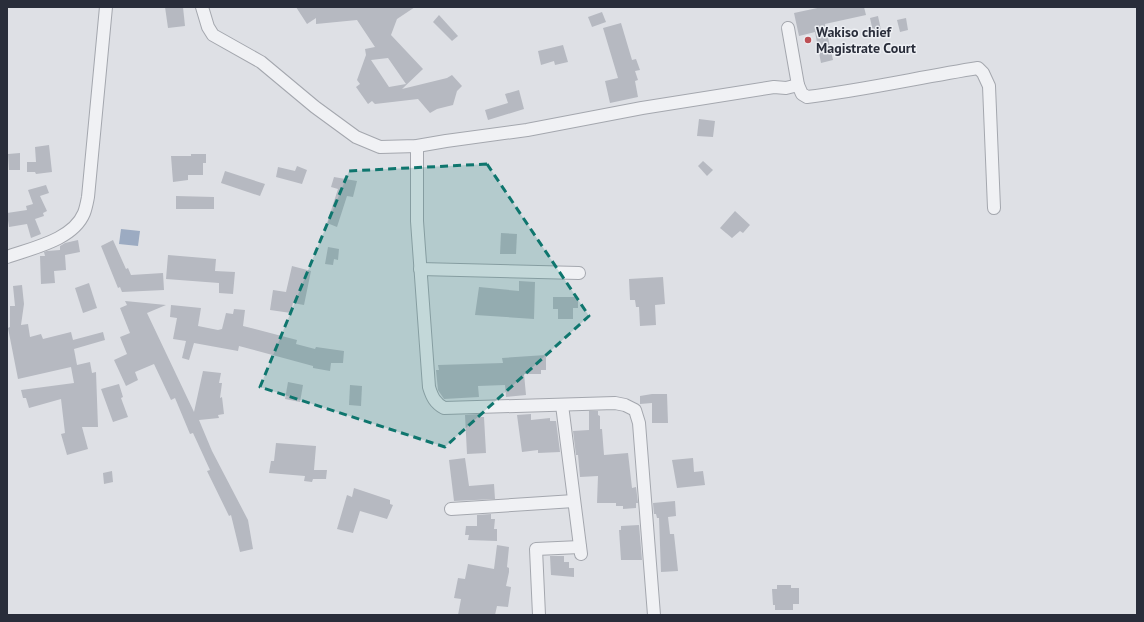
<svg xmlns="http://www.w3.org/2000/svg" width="1144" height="622" font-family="'PT Sans',sans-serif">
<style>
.water{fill:#9cabc2}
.building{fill:#b6b9c1;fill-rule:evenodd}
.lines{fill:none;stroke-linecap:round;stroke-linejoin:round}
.minor-casing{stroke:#a4a7ae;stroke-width:14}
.minor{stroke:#f0f1f4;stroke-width:12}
.marked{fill:#0f766e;fill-opacity:0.2;stroke:#0f766e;stroke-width:3;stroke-dasharray:8 5;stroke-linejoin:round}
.poi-dot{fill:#bd5055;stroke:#edeff3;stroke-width:1.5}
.labels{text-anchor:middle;stroke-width:3;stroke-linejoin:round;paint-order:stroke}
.poi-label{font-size:14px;font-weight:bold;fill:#292d3a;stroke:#edeff3;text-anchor:start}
</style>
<rect width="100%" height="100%" fill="#dee0e5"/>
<polygon class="water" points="121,229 140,231 138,246 119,244"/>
<g class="building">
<polygon points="165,7 183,7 185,26 168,28"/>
<path d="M296 7H415L397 19 391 35 423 69 402 89 447 78 452 75 462 86 457 91 453 105 437 109 430 113 418 99 375 104 372 101 368 104 356 87 360 84 357 80 366 55 365 49 375 47 357 20 316 24V18L307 24ZM388 58 406 84 389 87 371 60Z"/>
<polygon points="822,7 864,7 866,15 825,24 833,60 821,63 815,32 799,36 794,13"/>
<polygon points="602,12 606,22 592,27 588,17"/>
<polygon points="439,15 458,36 452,41 433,22"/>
<polygon points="878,16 881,30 873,32 870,18"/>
<polygon points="906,18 908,30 900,32 897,20"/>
<polygon points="621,23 632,60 636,59 640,70 635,71 638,80 635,81 638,97 610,103 605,81 618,78 603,28"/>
<polygon points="563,45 568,62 555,65 554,61 541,65 538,51"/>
<polygon points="519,90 524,109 488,120 485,110 508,103 505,94"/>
<polygon points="699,119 715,121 713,137 697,136"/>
<polygon points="49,145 52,172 36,174 35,172 27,172 27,162 36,162 35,147"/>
<polygon points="20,153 20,170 9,170 8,154"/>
<polygon points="191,154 206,154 206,163 203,163 203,175 188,175 188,180 173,182 171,156 191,156"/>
<polygon points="703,161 713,170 707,176 698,166"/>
<polygon points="297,166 307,170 302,184 276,177 278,167 295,171"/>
<polygon points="225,171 265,184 260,196 221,183"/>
<polygon points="334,177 357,181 353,197 347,196 337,227 327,223 338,189 331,187"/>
<polygon points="46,185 49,193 40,196 47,211 43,213 44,216 35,219 41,234 31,238 27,224 9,227 7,213 27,210 26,206 33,204 28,190"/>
<polygon points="176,196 214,197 214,209 176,209"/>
<polygon points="735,211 750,225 743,233 740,231 732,238 720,228"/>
<polygon points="501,233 517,234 516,254 500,254"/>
<polygon points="78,240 80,252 65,255 66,270 54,271 55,283 41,284 40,256 45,256 44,252 47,251 60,250 60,246 65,243"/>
<polygon points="113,240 126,269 128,268 131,275 163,273 164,290 122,292 120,287 118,288 101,246"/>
<polygon points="328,247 339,249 338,260 334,259 333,265 325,264"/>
<polygon points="168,255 216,259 215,271 235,272 233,294 219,293 219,283 166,279"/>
<polygon points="292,266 311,271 304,305 293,303 291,313 270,310 273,290 286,292"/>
<polygon points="663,277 665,304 655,305 656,325 640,326 639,307 636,307 635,300 630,300 629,279"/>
<polygon points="519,281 535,282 534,319 475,315 479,287 519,291"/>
<polygon points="89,283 97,308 83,313 75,288"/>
<polygon points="22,285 24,304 21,325 28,324 30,337 41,334 43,339 71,332 73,340 103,332 105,340 74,349 77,365 90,362 92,373 96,372 98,427 82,427 88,449 67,455 61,434 65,433 61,399 29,408 26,398 23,398 21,390 74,383 71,367 18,379 8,328 10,327 10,306 15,306 13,286"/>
<polygon points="553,297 578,297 578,308 573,308 573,319 558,319 558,309 553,309"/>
<polygon points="125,301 166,305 147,313 194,412 203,371 221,373 219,383 222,383 220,398 222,397 224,414 218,415 219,418 199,420 212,451 248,520 253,549 240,552 231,515 229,516 207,471 210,470 193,433 190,434 175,398 171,400 154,364 135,372 138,380 126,386 114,360 127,354 120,337 130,333 120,308 127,305"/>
<polygon points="171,305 201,308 198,326 218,330 222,329 226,313 233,314 234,309 245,310 243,326 297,340 296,344 315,349 316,347 344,351 343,363 331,363 330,371 313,368 313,366 239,346 238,351 194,343 189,360 182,358 186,341 173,339 177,318 170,317"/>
<polygon points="546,355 546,370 541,370 541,374 524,374 526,395 506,397 505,385 478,386 479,397 444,399 438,390 436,370 439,370 438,365 503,363 502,358"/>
<polygon points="288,382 303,385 300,402 285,399"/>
<polygon points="119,384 123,397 121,398 128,417 113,422 101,389"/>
<polygon points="350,385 362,386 361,406 349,405"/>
<polygon points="652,394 667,394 668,423 652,423 652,403 640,404 640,396"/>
<polygon points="589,411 598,411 598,415 600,416 600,429 602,429 604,455 628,453 632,488 636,487 638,503 636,503 636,508 623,509 623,506 616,506 616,503 597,503 598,476 580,477 578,455 576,455 573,431 589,430"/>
<polygon points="479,414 479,417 484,417 486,453 467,454 465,415"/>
<polygon points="531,414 531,420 550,418 550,421 556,421 560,452 538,453 538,450 522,452 517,415"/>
<polygon points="276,443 316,446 314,470 327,470 326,479 313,479 312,482 304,481 305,476 269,473 271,461 274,461"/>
<polygon points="465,458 469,486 494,484 495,499 454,501 449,460"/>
<polygon points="693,458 694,472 703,471 705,485 677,488 672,460"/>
<polygon points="112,471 113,482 104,484 103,473"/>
<polygon points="354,488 390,500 390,504 393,505 387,519 360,511 353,533 337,529 347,495 352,497"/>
<polygon points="675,501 676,516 668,517 670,534 674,534 678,571 661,572 659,518 657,518 656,514 654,514 653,503"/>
<polygon points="491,514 491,519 495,519 494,529 497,529 497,541 468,540 469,535 465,535 466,526 477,526 477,515"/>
<polygon points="639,525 642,560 621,560 619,530 621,530 621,526"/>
<polygon points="497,545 509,547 507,567 509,568 509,572 506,586 511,587 508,607 497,606 495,615 458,615 461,599 454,598 458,578 465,579 468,564 494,569"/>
<polygon points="550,556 564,556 564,562 569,562 569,568 574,568 574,577 551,575"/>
<polygon points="777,585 791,585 791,588 799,588 799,604 793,604 793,610 775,610 775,605 773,605 772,589 777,589"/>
</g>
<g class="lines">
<defs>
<g id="minor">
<path d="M202 7 208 27 213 35 261 62 315 107 356 137 380 147 417 146 446 141 527 130 642 108 774 87 786 88 798 85 802 94 807 97C864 90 921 77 978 68L983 73 989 86 994 208"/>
<polyline points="788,28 798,85"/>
<path d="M417 146V221L429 387C432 397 435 403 444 408L615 403 625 405 635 410 639 423 654 615"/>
<path d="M7 257C32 248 73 240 84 213 86 208 87 202 88 197L106 7"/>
<polyline points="420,269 579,273"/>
<polyline points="562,405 581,554"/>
<polyline points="451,509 574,501"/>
<polyline points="539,615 536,549 580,547"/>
</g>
</defs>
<use href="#minor" class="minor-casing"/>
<use href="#minor" class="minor"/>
</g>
<path class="marked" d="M487 164 589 316 445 447 260 387 349 171Z"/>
<circle class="poi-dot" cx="808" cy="40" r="4"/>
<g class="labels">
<g class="poi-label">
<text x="816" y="37">Wakiso chief<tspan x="816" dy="16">Magistrate Court</tspan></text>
</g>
</g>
<rect width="1144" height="622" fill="none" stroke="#292d3a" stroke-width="16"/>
</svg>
